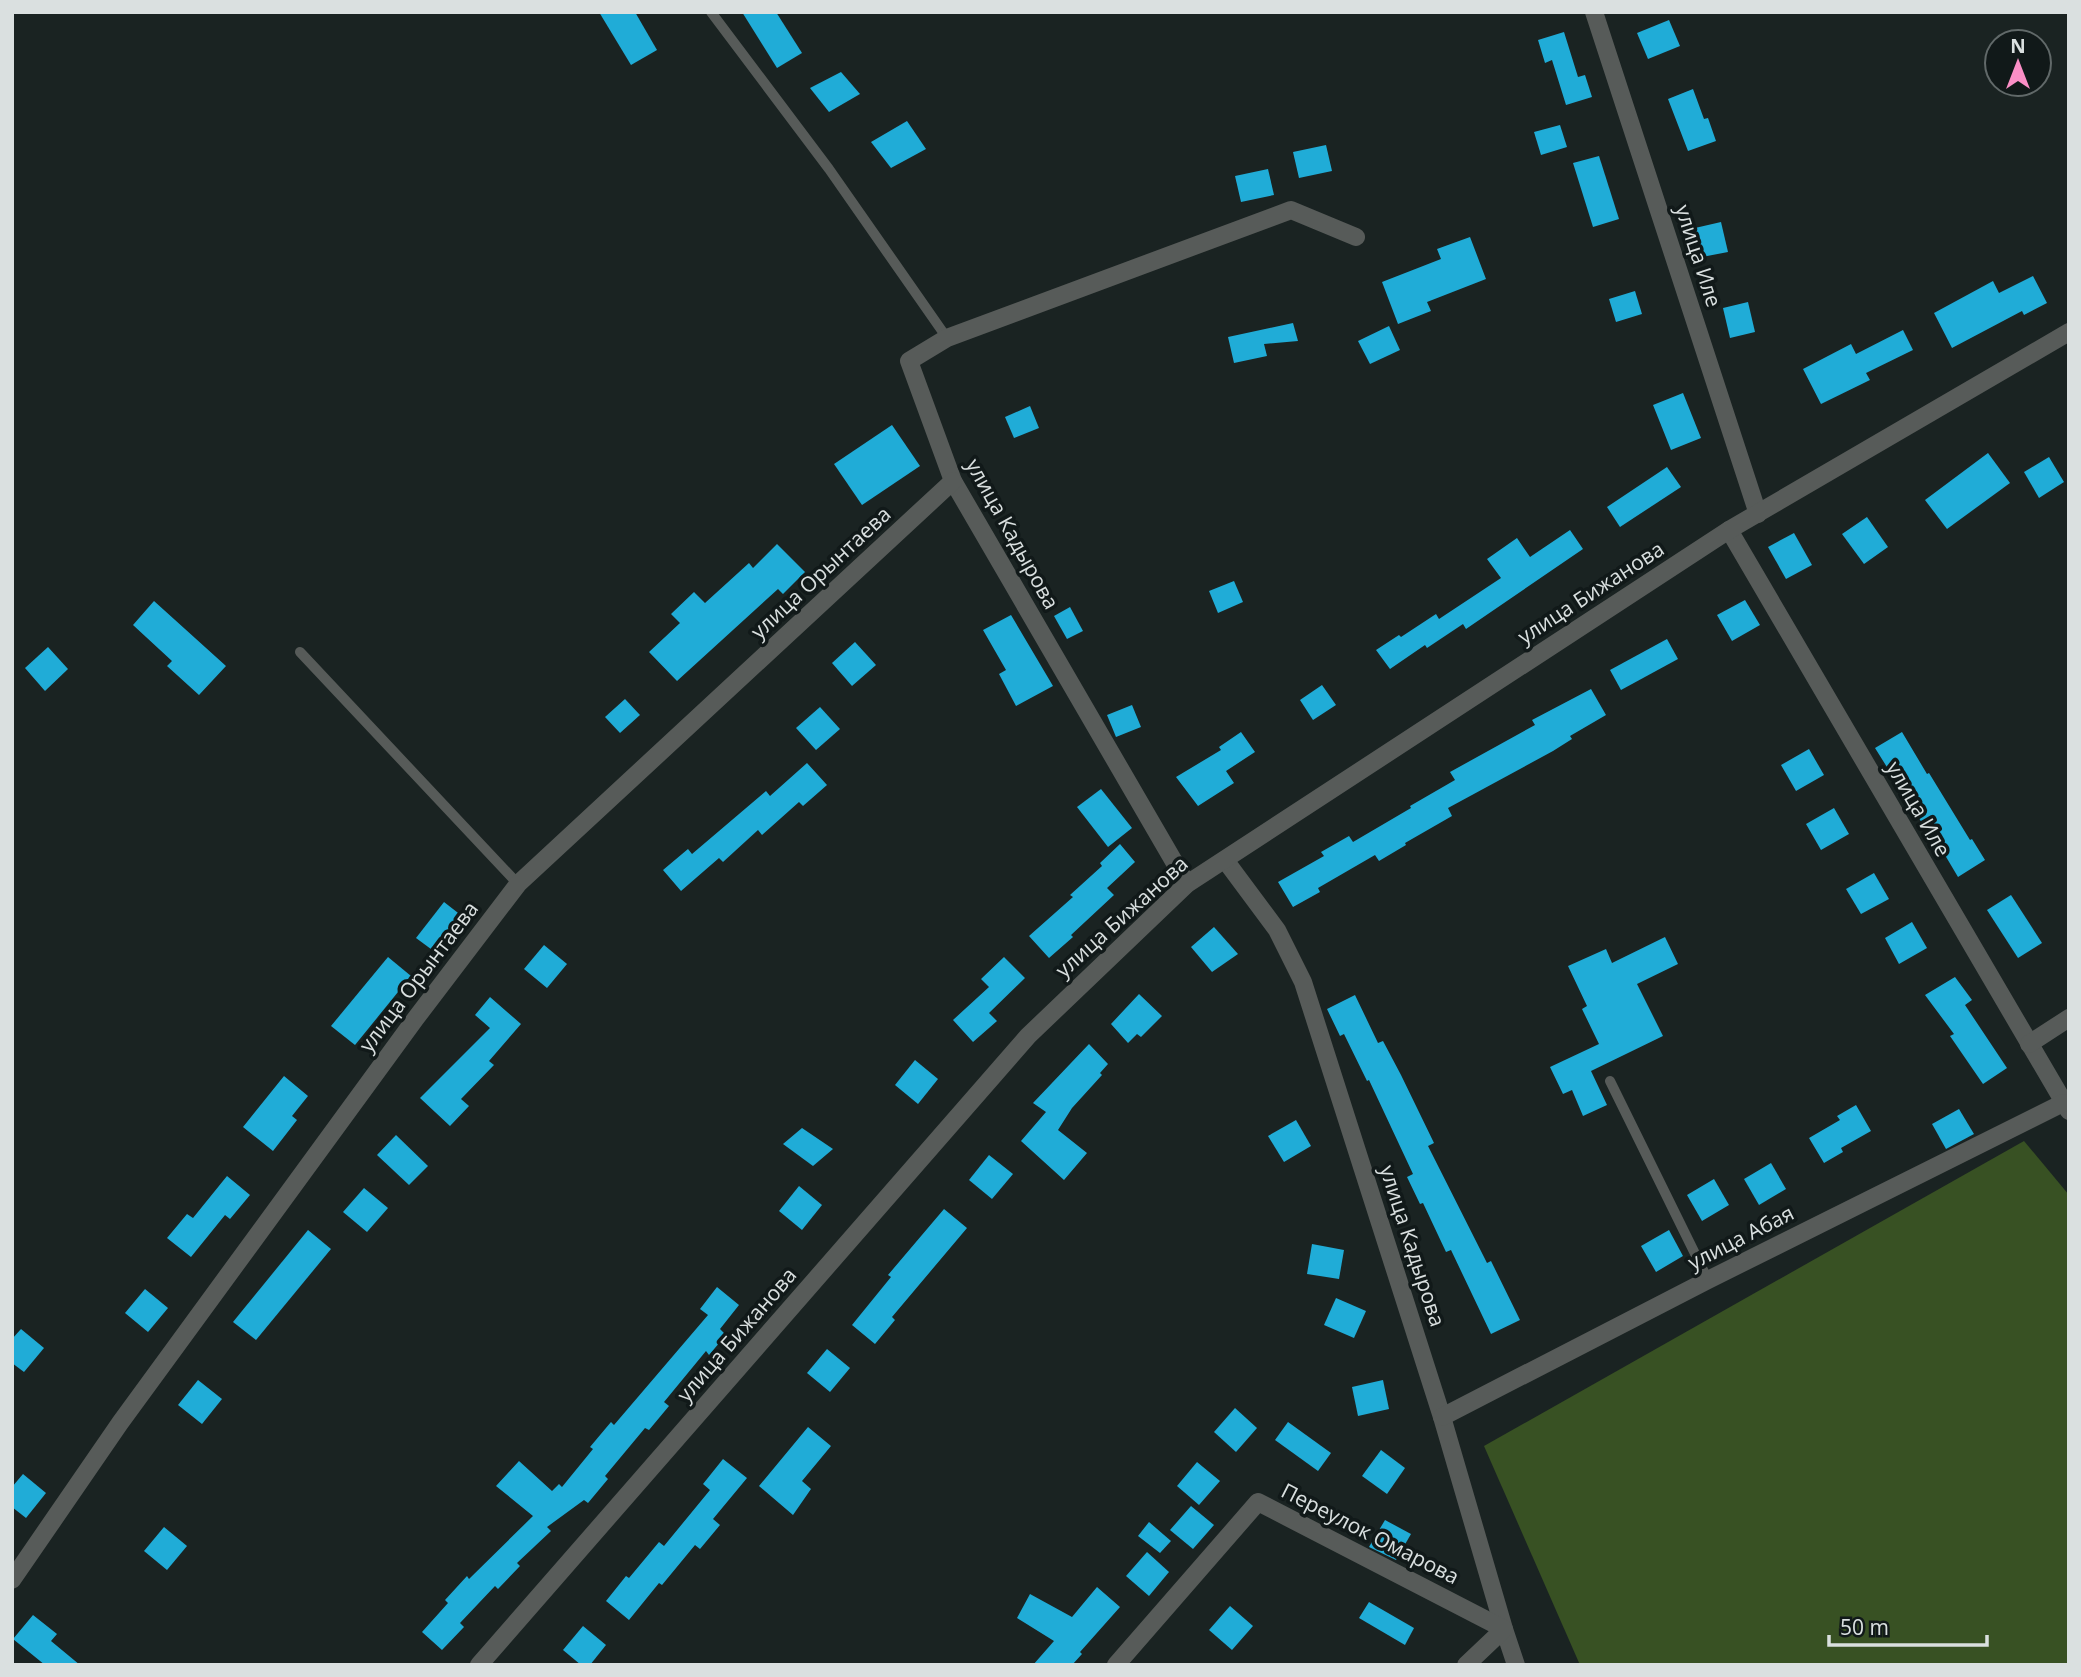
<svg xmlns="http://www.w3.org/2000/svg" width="2081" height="1677" font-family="'Open Sans',sans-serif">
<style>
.green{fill:#385123}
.building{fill:#20acd7}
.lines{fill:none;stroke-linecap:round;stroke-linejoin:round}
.service{stroke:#575b59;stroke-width:10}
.minor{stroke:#575b59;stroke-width:18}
.labels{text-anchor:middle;stroke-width:7;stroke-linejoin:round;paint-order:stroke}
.street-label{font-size:21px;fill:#dae0e0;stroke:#111919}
</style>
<rect width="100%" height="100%" fill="#1a2322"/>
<polygon class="green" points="2024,1141 2069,1195 2069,1665 1580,1665 1484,1446"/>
<g class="building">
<polygon points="599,12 635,12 657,50 631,65"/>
<polygon points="742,12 776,12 802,53 777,68"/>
<polygon points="1669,20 1680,46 1648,59 1637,33"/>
<polygon points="1564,32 1578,77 1585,75 1592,97 1566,105 1552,60 1545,63 1538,40"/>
<polygon points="841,72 860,94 829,112 810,88"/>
<polygon points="1693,89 1704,119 1708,118 1716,141 1688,151 1668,99"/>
<polygon points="907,121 926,149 891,168 871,142"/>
<polygon points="1560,125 1567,147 1541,155 1534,132"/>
<polygon points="1326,145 1332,171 1299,178 1293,152"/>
<polygon points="1599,156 1619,219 1593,227 1573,163"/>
<polygon points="1268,169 1274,195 1241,202 1235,176"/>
<polygon points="1721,222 1728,252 1702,257 1695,228"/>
<polygon points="1470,237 1486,279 1427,302 1431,311 1398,324 1382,282 1441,259 1437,249"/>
<polygon points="2033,276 2047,303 2024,315 2022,311 1952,348 1934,313 1993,281 1999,293"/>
<polygon points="1635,291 1642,314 1616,322 1609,299"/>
<polygon points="1748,302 1755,332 1730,338 1723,308"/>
<polygon points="1293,323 1298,341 1264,344 1267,356 1234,363 1228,337"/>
<polygon points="1389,326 1400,350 1370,364 1358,341"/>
<polygon points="1903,330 1913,350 1866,373 1870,380 1821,404 1803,369 1851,344 1856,354"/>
<polygon points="1683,393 1701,438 1671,450 1653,405"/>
<polygon points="1030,406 1039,428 1014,438 1005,417"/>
<polygon points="892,425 920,466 862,505 834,464"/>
<polygon points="1988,453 2010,483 1947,529 1925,500"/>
<polygon points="2049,457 2064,482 2039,498 2024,472"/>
<polygon points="1667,467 1681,487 1620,527 1607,507"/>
<polygon points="1867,517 1888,547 1864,564 1842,534"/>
<polygon points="1570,530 1583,549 1466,629 1463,624 1427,648 1425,645 1390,669 1376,650 1399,635 1401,637 1436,614 1439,619 1501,578 1487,559 1517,538 1530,557"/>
<polygon points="1794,533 1812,565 1786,579 1768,547"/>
<polygon points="777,544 805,572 783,594 778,589 677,681 649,652 680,623 671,614 694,592 705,603 749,563 753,568"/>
<polygon points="1234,581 1243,602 1218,613 1209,591"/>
<polygon points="1745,600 1760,625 1732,641 1717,615"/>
<polygon points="154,601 226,666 199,695 167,666 172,661 133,625"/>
<polygon points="1070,607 1083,631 1067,639 1054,616"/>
<polygon points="1011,615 1053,686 1016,706 999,674 1006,670 983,630"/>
<polygon points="1667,639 1678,659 1621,690 1610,670"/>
<polygon points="855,642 876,665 852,686 832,663"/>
<polygon points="48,647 68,669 45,691 25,668"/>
<polygon points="1322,685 1336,705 1313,720 1300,700"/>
<polygon points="1591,689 1606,715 1570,736 1572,739 1553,751 1448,808 1452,816 1405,843 1406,845 1379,861 1375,855 1318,888 1320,892 1293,907 1278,882 1324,856 1321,852 1349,836 1353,842 1411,808 1410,806 1455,780 1450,772 1535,725 1532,720"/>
<polygon points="625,699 640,715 620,733 605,717"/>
<polygon points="1132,705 1141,727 1116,737 1107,715"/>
<polygon points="820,707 840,729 816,750 796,728"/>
<polygon points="1241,732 1255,752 1226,771 1234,783 1198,806 1176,777 1221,750 1219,747"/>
<polygon points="1902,732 1927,774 1929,773 1970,840 1972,839 1985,860 1958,877 1939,845 1937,847 1875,748"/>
<polygon points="1809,749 1824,775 1796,791 1781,765"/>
<polygon points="807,763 827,785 803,806 799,802 762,835 758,830 723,862 719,858 681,891 663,870 688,849 692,854 766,791 770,796"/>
<polygon points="1101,789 1132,828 1108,847 1077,807"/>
<polygon points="1834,808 1849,834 1821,850 1806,824"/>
<polygon points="1120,844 1135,862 1107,888 1114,895 1071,935 1073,937 1049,958 1029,936 1073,897 1070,895 1102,866 1100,863"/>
<polygon points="1874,873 1889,899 1861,914 1846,889"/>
<polygon points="2011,895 2042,943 2018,958 1987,910"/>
<polygon points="444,902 462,916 435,952 416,938"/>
<polygon points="1912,922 1927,948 1899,964 1885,938"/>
<polygon points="1214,927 1238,954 1212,972 1191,947"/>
<polygon points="1665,937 1678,964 1637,984 1663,1036 1591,1071 1607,1105 1583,1116 1572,1090 1563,1094 1550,1067 1599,1044 1582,1009 1587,1006 1568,966 1606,949 1612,963"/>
<polygon points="544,945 567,964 547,988 524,969"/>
<polygon points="388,957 411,976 355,1045 331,1026"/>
<polygon points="1004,957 1025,978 989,1013 997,1021 973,1042 953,1020 989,987 981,979"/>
<polygon points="1955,977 1972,1000 1965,1005 2007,1068 1983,1084 1950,1036 1954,1034 1925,995"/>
<polygon points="1139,994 1162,1016 1141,1037 1137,1034 1128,1043 1111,1024"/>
<polygon points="1355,995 1378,1043 1383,1041 1401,1075 1434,1143 1428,1146 1487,1263 1491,1261 1520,1320 1491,1334 1451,1250 1446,1252 1423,1203 1420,1204 1407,1177 1413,1174 1369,1080 1367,1081 1344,1034 1340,1036 1327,1009"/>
<polygon points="490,997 521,1024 489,1061 494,1065 461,1099 469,1106 450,1126 420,1098 490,1028 475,1015"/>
<polygon points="1089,1044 1108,1064 1100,1073 1102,1075 1072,1108 1058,1130 1087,1153 1064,1180 1021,1141 1046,1112 1033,1103"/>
<polygon points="915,1060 938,1079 918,1104 895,1085"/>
<polygon points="284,1076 308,1096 292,1116 297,1120 273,1151 243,1127"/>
<polygon points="1856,1105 1871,1131 1841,1148 1843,1152 1824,1163 1809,1138 1840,1120 1837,1116"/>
<polygon points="1959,1109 1974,1134 1946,1149 1932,1124"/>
<polygon points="1296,1120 1311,1146 1284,1162 1268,1136"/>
<polygon points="802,1128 833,1149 813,1166 783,1144"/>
<polygon points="396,1135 428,1166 409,1185 377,1155"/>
<polygon points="989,1155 1013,1174 992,1199 969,1180"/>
<polygon points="1771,1163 1786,1189 1759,1205 1744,1179"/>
<polygon points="227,1176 250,1195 230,1219 225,1215 191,1257 167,1238 187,1214 193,1218"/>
<polygon points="1714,1179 1729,1205 1702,1221 1687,1195"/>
<polygon points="799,1186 822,1205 802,1230 779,1211"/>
<polygon points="364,1188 388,1208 367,1232 343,1212"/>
<polygon points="944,1209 967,1228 892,1317 895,1320 875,1344 852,1325 891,1277 888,1275"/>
<polygon points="308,1230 331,1249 256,1340 233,1322"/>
<polygon points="1669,1230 1683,1256 1656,1272 1641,1246"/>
<polygon points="1312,1244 1344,1250 1339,1279 1307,1274"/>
<polygon points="717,1287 739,1305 720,1329 726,1335 709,1355 706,1351 664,1402 669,1406 649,1430 645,1428 605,1476 608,1479 588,1503 584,1500 547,1527 551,1531 517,1563 520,1566 498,1589 495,1586 460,1623 464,1627 442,1650 422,1632 448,1603 445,1600 467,1576 469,1579 533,1516 496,1486 519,1461 552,1491 559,1484 562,1487 593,1449 590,1447 611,1422 614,1425 708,1315 700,1309"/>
<polygon points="145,1289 168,1308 148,1332 125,1313"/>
<polygon points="1336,1298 1366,1311 1354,1338 1324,1325"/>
<polygon points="21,1329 44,1348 24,1372 12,1363 12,1339"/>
<polygon points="827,1349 850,1368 830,1392 807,1373"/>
<polygon points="198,1380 222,1399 202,1424 178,1405"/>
<polygon points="1383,1380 1389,1409 1358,1416 1352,1387"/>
<polygon points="1235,1408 1257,1428 1236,1452 1214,1432"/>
<polygon points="1288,1422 1331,1453 1318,1471 1275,1440"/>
<polygon points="808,1427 831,1446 802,1481 811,1489 793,1515 759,1486"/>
<polygon points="1381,1450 1405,1468 1387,1494 1362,1476"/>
<polygon points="723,1459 747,1478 713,1519 720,1525 700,1549 695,1545 662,1585 659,1583 629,1620 606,1601 626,1576 629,1578 659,1542 664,1546 710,1490 703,1484"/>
<polygon points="1197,1462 1220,1481 1199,1505 1177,1486"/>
<polygon points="23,1474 46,1493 26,1518 12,1507 12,1487"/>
<polygon points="1191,1506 1214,1525 1193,1549 1170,1530"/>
<polygon points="1385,1520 1411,1534 1396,1560 1369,1547"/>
<polygon points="1149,1522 1171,1541 1160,1553 1138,1536"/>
<polygon points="164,1527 187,1546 167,1570 144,1551"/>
<polygon points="1147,1552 1169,1572 1149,1596 1126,1576"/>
<polygon points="1097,1587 1120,1607 1080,1652 1082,1654 1072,1665 1033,1665 1054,1641 1017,1618 1030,1594 1072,1617"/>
<polygon points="1369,1602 1414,1628 1405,1645 1359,1618"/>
<polygon points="1230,1606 1253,1626 1232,1650 1209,1630"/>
<polygon points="33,1615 57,1634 51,1641 80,1665 45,1665 13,1639"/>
<polygon points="583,1626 606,1645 590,1665 581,1665 563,1650"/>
</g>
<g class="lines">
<g class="service">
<polyline points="711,12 829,169 947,338"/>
<polyline points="300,652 518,884"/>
<polyline points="1610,1081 1708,1280"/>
</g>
<g class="minor">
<polyline points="1594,12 1758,514"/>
<polyline points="1729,530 2069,1111"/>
<polyline points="1225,860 1277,930 1303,982 1442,1417 1504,1629 1516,1665"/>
<polyline points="1187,884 953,481 909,361 947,338 1291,210 1356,237"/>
<polyline points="2029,1044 2069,1018"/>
<polyline points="1442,1417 1708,1280 2063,1103"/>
<polyline points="12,1580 120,1423 416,1018 518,884 953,481"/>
<polyline points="479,1665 1028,1036 1187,884 1729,530 2069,332"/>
<polyline points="1116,1665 1258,1502 1504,1629 1466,1665"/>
</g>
</g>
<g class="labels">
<g class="street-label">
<text transform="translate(1698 256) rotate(72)" y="7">улица Иле</text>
<text transform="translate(1012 534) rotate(61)" y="7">улица Кадырова</text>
<text transform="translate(821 573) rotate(-43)" y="7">улица Орынтаева</text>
<text transform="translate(1591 593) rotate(-33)" y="7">улица Бижанова</text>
<text transform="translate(1918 809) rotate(60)" y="7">улица Иле</text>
<text transform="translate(1122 917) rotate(-42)" y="7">улица Бижанова</text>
<text transform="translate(419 977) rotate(-53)" y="7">улица Орынтаева</text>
<text transform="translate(1741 1238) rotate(-27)" y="7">улица Абая</text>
<text transform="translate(1412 1246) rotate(72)" y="7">улица Кадырова</text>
<text transform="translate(737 1335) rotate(-49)" y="7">улица Бижанова</text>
<text transform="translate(1370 1534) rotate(27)" y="7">Переулок Омарова</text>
</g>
</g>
<rect width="2081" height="1677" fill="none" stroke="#dae0e0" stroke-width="28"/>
<g transform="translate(2018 63)"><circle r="33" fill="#111919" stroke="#616969" stroke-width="2"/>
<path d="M0-5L12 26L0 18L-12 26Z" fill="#fb8fc6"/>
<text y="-10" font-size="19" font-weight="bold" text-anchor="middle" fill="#dae0e0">N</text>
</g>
<path d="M1829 1635v10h158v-10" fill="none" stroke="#dae0e0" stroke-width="3.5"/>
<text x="1840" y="1635" font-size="21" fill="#dae0e0" stroke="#111919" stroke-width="5" paint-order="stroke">50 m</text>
</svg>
